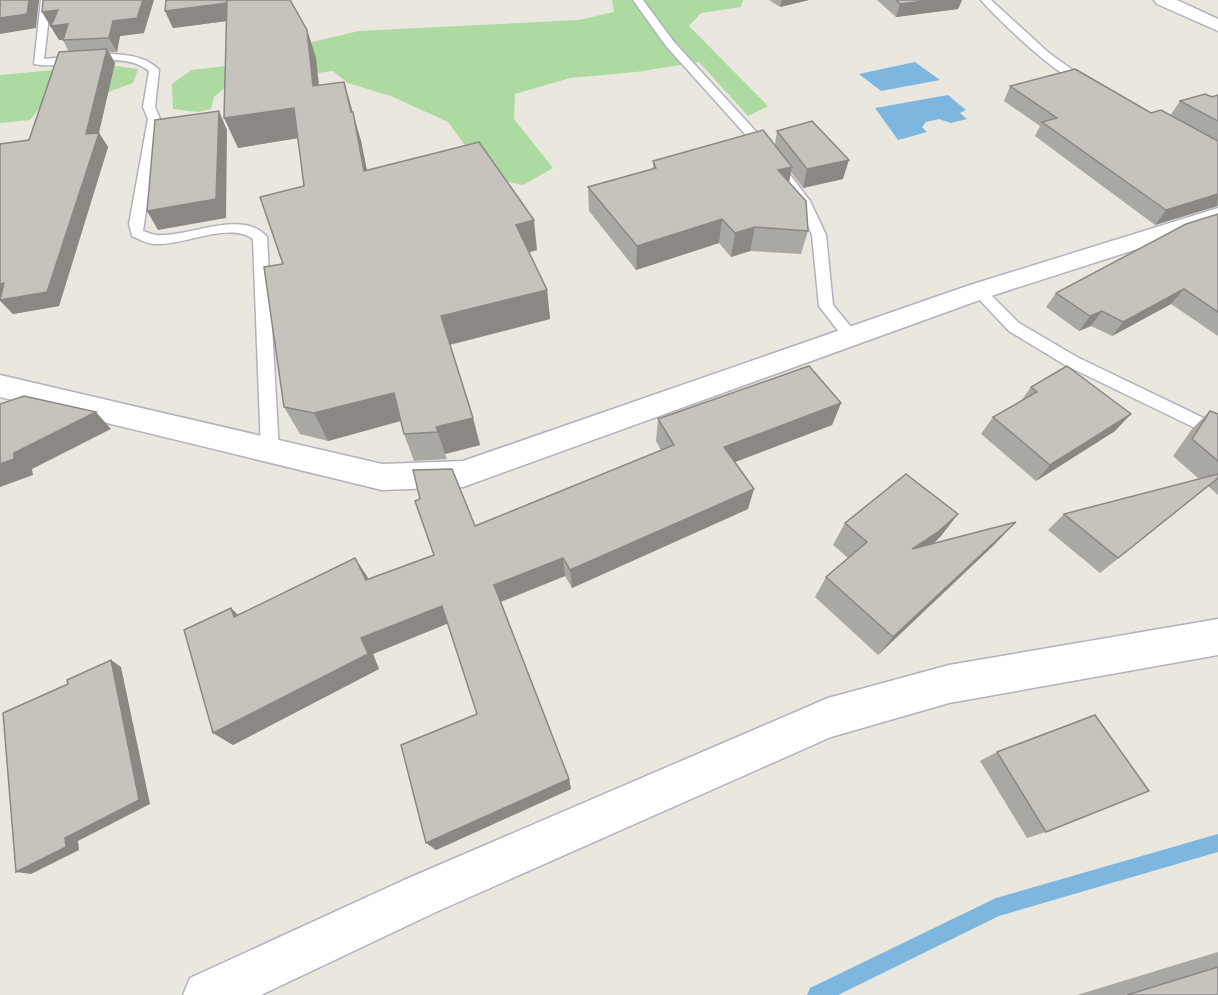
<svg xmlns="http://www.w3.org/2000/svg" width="1218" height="995" font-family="'Alegreya Sans',sans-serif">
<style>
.green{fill:#acdaa1}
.water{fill:#7db7e0}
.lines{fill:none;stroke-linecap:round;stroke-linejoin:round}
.stream{fill:#7db7e0;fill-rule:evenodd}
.lane-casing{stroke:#b1b2bc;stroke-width:3}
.street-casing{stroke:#b1b2bc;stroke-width:3}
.secondary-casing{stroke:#b1b2bc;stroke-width:3}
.lane{fill:#fff;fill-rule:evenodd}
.street{fill:#fff;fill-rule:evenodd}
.secondary{fill:#fff;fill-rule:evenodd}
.wall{fill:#aaa8a3}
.shaded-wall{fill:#8b8884}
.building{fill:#c6c3bd;stroke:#8b8884;stroke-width:1.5}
</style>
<rect width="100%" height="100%" fill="#eae7de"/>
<g class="green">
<polygon points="612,0 743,0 741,7 701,13 689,26 768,106 748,116 699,62 636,72 570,78 515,94 514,119 553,168 523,185 499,180 470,152 448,122 391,96 348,83 333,71 228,85 214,97 211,109 198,112 173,109 172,84 191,70 262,62 308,43 359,31 579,20 614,12"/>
<polygon points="108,65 138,69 133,83 108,92 44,102 30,120 0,123 0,75"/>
</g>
<g class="water">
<polygon points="915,62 940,80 881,91 859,74"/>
<polygon points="948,95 966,110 960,113 967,119 951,123 939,119 926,122 922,127 927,132 898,140 875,108"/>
</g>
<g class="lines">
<polygon class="stream" points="1218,834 1218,852 999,916 838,995 807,995 810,988 996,898"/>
<defs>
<g id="lane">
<path d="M41 0H51L44 59C76 57 136 44 159 70L155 107 160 119 143 231C147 232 153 235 157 235 187 238 243 208 267 237L279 451 276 456 270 458 264 456 261 451 253 239C229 221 183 246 155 244 147 244 139 239 132 236L129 224 148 119 143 107 149 71C119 47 69 71 34 64Z"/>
<polygon points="633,0 643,0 674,42 762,138 810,201 826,235 833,305 856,333 859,337 856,341 846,341 819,306 812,235 798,202 754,144 666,46"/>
<path d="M981 0H991L1049 53 1088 81V85C1069 88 995 17 981 0Z"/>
<polygon points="979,286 984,288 1019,323 1077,357 1218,425 1218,439 1065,365 1009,331 974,294 972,291"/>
</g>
<g id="street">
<polygon points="1218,208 1218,223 988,297 463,487 382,490 0,397 0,375 382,464 463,461 970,285"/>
<polygon points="1218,619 1218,655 949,703 831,737 436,912 261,995 183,995 190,978 404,880 828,698 949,665"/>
</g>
<polygon id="secondary" points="1154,0 1177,0 1218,19 1218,31 1157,4"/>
</defs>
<use href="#lane" class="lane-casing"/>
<use href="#street" class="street-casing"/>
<use href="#secondary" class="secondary-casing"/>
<use href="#lane" class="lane"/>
<use href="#street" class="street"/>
<use href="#secondary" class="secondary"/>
</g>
<g class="wall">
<polygon points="769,0 809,0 780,7"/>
<polygon points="877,0 962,0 958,9 896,17"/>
<polygon points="165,11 307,30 316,58 319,85 344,82 361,141 367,170 537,250 529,252 547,290 550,319 450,345 473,418 480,445 445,454 447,459 414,461 404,434 401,421 328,441 300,434 284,407 283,264 304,186 298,138 238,148 227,21 173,28"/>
<polygon points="42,12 144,33 120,36 117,52 109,52 115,63 99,133 108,147 59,306 13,314 0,301 0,144 29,140 69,52 63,40 59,40"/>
<polygon points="1010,86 1151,113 1170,116 1180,101 1218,95 1218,206 1155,225 1035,136 1040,126 1004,101"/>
<polygon points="777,131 843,179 803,188 791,172 789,182 808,231 801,254 750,251 731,257 719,243 636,270 589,211 588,187 653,169 653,161 775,145"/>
<polygon points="1218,214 1218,336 1171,304 1112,336 1091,326 1079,331 1046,307 1056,293"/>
<polygon points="1031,387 1115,431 1036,481 981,434 993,417 1021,401"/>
<polygon points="841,403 832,425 735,462 748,509 572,588 565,576 501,602 569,779 571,789 436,850 477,714 447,623 373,654 379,669 233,745 213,733 231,608 238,615 367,576 368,579 434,555 420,499 475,526 661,450 656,441 658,419"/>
<polygon points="1210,411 1218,414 1218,495 1208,486 1100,573 1048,530 1064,514 1199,479 1173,456 1192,429"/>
<polygon points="845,523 941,536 934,543 996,543 878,655 815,597 826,577 848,558 833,545"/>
<polygon points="997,752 1046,832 1027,838 980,761"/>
<polygon points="1218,952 1218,995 1077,995"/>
</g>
<g class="shaded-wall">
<polygon points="29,0 39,0 36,28 0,34 0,18"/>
<polygon points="143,0 154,0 144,33 120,36 117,52 109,38 113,21"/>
<polygon points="782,0 809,0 780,7"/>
<polygon points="932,0 962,0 958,9 896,17 900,4"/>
<polygon points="229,3 235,20 173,28 165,11"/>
<polygon points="58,10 76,39 59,40 42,12"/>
<polygon points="307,30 316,58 322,116 313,86"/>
<polygon points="107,49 115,63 98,136 99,133 108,147 59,306 13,314 0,300 0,284 86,134"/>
<polygon points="344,82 361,141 373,201 364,171"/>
<polygon points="294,108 305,137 238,148 224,118"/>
<polygon points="219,111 227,130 226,218 158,230 147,211"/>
<polygon points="849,160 843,179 803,188 807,169"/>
<polygon points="792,167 787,191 778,170"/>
<polygon points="1218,194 1217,206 1155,225 1166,210"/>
<polygon points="722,219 719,243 636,270 637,246"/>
<polygon points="534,220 537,250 520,255 516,225"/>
<polygon points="755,227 750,251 731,257 735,233"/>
<polygon points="1184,289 1171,304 1112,336 1123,322"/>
<polygon points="547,290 550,319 448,345 441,316"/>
<polygon points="1102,311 1091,326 1079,331 1090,316"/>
<polygon points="394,393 404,420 328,441 314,413"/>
<polygon points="841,403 832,425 719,468 724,447"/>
<polygon points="96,412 111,429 32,469 33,475 0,487 0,464 14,453"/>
<polygon points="1131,414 1115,431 1036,481 1050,465"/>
<polygon points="473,418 480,445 445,454 436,427"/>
<polygon points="754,489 748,509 572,588 570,570"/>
<polygon points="958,514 941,536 923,553 912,549"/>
<polygon points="1016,522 996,543 878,655 893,637"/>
<polygon points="355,558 367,576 376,598 366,580"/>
<polygon points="563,558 565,576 500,602 494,585"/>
<polygon points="442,606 449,623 373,654 379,669 233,745 213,733 361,638"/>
<polygon points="231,608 248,625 234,617"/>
<polygon points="111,660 121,667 150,804 78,841 79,850 31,874 16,872 65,838"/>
<polygon points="569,779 571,789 436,850 426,843"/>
</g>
<g class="building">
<polygon points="0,0 29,0 27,14 0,18"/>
<polygon points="43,0 143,0 137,18 113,21 109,38 63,40 68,24 51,26 58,10 42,12"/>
<polygon points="166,0 227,0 227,3 165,11"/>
<polygon points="227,0 290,0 307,30 313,86 344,82 351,112 353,112 364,171 479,142 534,220 516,225 547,290 441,316 473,418 436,427 438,432 404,434 394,393 314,413 284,407 264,267 283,264 260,197 304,186 294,108 224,118"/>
<polygon points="896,0 932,0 900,4"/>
<polygon points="107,49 86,134 99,133 47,292 0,300 4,283 0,284 0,144 29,140 59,52"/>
<polygon points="1075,69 1151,113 1161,110 1218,141 1218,194 1166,210 1042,122 1057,118 1010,86"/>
<polygon points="1205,94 1212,97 1218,95 1218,121 1180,101"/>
<polygon points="219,111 216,199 147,211 155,120"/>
<polygon points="812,121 849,160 807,169 777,131"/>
<polygon points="763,130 792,167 778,170 806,201 808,231 755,227 735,233 722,219 637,246 588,187 656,168 653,161"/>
<polygon points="1218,214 1218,312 1184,289 1123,322 1102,311 1090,316 1056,293 1186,224"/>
<polygon points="809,366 841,403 724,447 754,489 570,570 563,558 494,585 569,779 426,843 401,745 477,714 442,606 361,638 368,654 213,733 184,630 231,608 234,617 355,558 366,580 434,555 415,501 420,499 413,470 452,469 475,526 674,445 658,419"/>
<polygon points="1067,366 1131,414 1050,465 993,417 1037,392 1031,387"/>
<polygon points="24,396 96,412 14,453 14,459 0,464 0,404"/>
<polygon points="1210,411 1218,414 1218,461 1192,439"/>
<polygon points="906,474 958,514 939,531 912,549 1016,522 893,637 826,577 867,542 845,523"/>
<polygon points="1218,474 1218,478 1118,558 1064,514"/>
<polygon points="111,660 139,800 65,838 66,847 16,872 3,713 68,684 67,680"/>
<polygon points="1095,715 1149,791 1046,832 997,752"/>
<polygon points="1218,967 1218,995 1127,995"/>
</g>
</svg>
